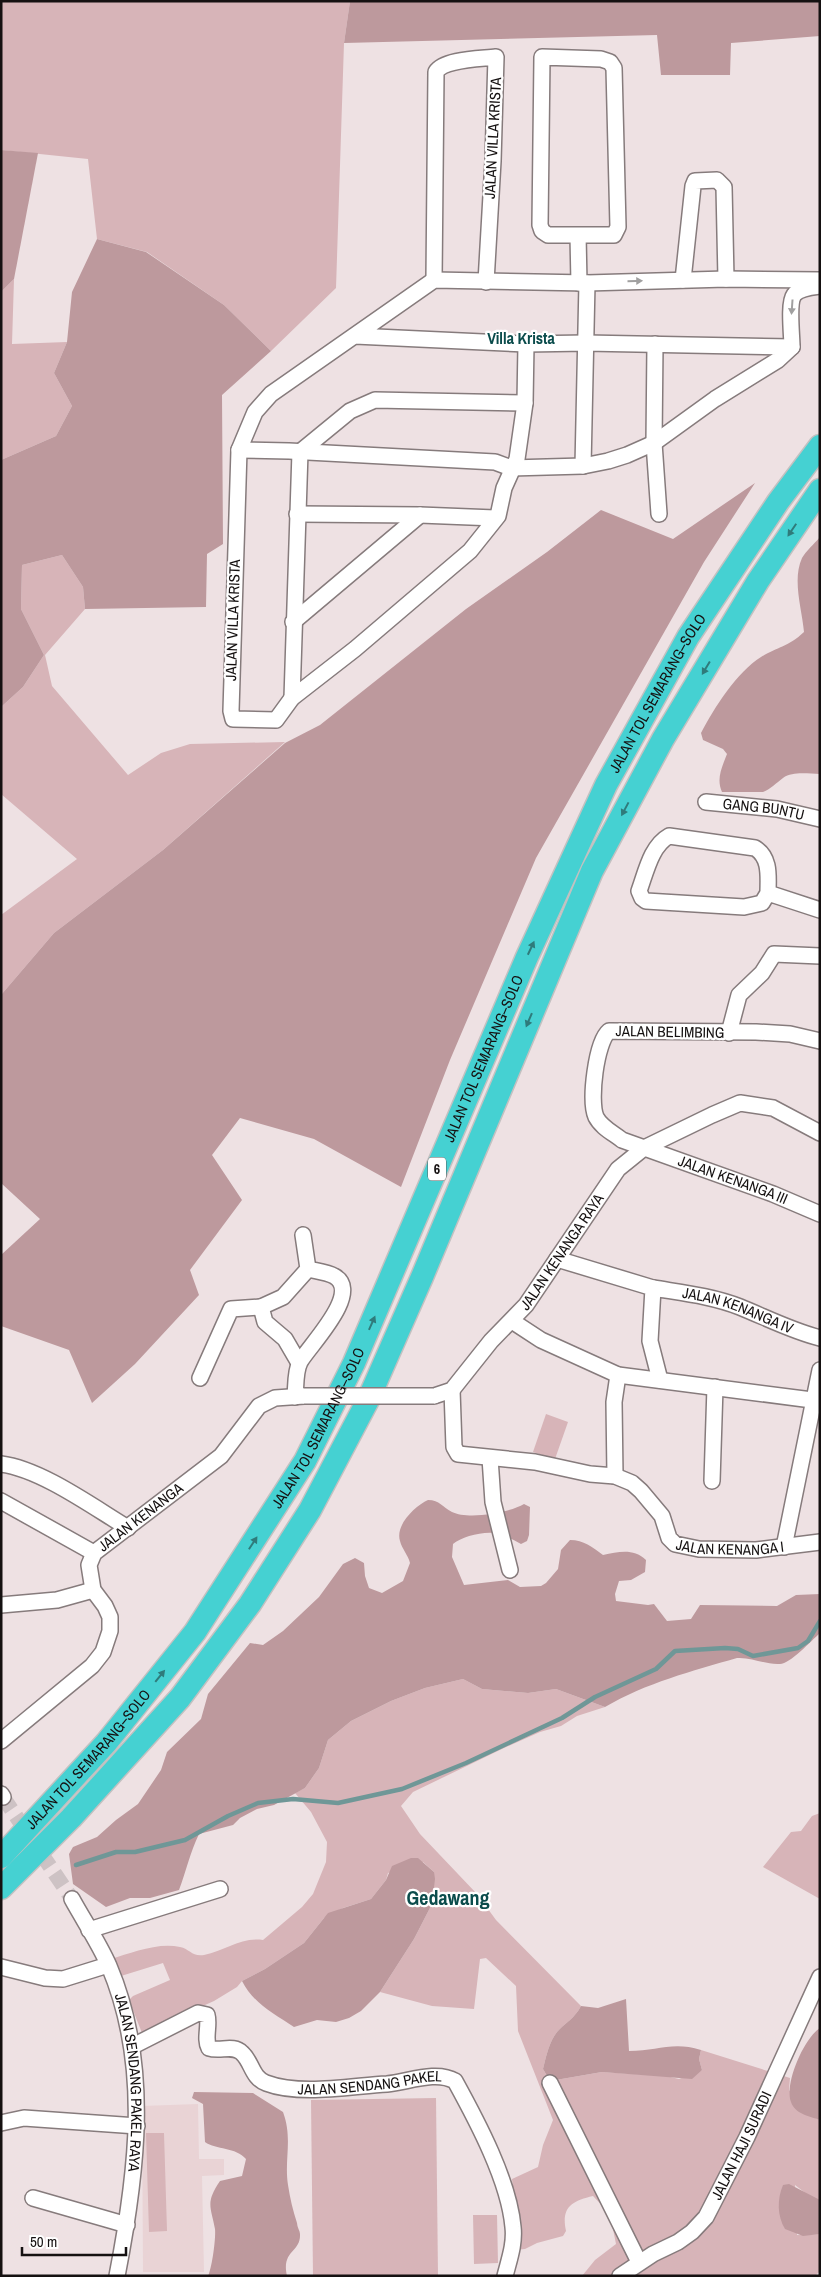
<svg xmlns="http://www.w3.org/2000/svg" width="821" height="2277" font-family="'Archivo Narrow',sans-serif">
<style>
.built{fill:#e9d3d5}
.green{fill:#d7b4b8}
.forest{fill:#bd999d}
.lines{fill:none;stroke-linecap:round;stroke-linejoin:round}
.stream{stroke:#6f9797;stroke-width:4.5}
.minor-tunnel{stroke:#cdc2c4;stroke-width:15;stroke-dasharray:15 8;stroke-linecap:butt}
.minor-casing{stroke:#867b7c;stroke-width:18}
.highway-casing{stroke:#c2c1c1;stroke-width:25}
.minor{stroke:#fff;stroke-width:15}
.highway{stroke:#45d1d2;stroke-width:22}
.minor-bridge-casing{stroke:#867b7c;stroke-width:18;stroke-linecap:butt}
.minor-bridge{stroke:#fff;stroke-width:15}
.oneway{fill:#a1a0a0}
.oneway2{fill:#2f7b7b}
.labels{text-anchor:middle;stroke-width:4.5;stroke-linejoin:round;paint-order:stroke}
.shield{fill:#fff;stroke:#5b5858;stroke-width:1}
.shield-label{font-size:14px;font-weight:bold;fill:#151111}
.street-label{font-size:15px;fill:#151111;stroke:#fff}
.neighbourhood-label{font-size:16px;font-weight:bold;fill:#0b4c4c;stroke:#fff}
.district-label{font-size:20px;font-weight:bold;fill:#0b4c4c;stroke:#fff}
</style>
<rect width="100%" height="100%" fill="#eee1e3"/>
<polygon class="built" points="198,2104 199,2159 224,2159 224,2175 202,2176 204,2272 143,2272 142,2106"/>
<g class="green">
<polygon points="1,1 350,1 344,43 336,288 271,351 224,305 147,252 97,239 88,159 1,150"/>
<polygon points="14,279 12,344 67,342 54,373 72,406 56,436 1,460 1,292"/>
<polygon points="62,555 83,587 85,609 45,655 52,686 128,775 161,753 190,744 285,742 163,850 54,933 1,995 1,915 77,859 1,794 1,707 23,687 44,655 21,609 22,565"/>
<polygon points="546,1414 568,1422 555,1459 533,1452"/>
<path d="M463 1679 482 1689 528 1693 556 1689 605 1707 577 1716 561 1726 540 1732 504 1748 413 1792 401 1806 420 1834 477 1894 496 1920 581 2006C575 2018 565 2023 557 2032 549 2042 546 2057 543 2069L550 2081 602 2072 666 2076 679 2079 702 2070 699 2059 701 2050 790 2078 789 2090 811 2116 820 2120V2200L813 2199 795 2185 797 2235 820 2234V2271L815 2276H582L595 2260 616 2244 610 2214 593 2196C571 2201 561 2208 566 2231L563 2236 537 2243 525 2249 515 2250V2206L512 2179 538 2167 543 2145 553 2120 518 2031 516 1986 486 1958 480 1959 474 2009 432 2006 380 1992 414 1939 432 1904 434 1872 423 1862 388 1873 386 1880 371 1899 343 1908 324 1918 304 1943 265 1969 242 1981 237 1987 214 2001 142 2033 129 2000 133 1996 170 1980 163 1963 121 1976 111 1959C131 1953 158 1942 180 1947 190 1949 192 1957 204 1955 225 1951 241 1937 263 1940L302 1907 313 1894 326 1862 327 1842 311 1812 295 1793 305 1788 319 1768 328 1740 351 1721 391 1701 425 1688Z"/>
<polygon points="820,1813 820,1899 763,1867 791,1832 801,1831 812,1816"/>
<polygon points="436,2098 438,2276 313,2276 311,2100"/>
<polygon points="146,2133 164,2133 167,2231 149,2232"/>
<polygon points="473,2215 497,2215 498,2263 474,2264"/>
</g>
<g class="forest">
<polygon points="350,1 820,1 820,36 731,43 730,75 661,75 657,35 344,43"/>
<polygon points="1,150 38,153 14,279 1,292"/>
<polygon points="97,239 146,252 224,305 271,351 222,395 223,544 207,554 206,607 85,609 83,587 62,555 22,565 21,609 44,655 23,687 1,707 1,460 56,436 72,406 54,373 67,342 72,292"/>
<polygon points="755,483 704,562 536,858 450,1060 401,1187 314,1139 240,1118 212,1155 242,1200 190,1270 199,1295 135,1364 92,1403 69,1350 1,1326 1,1255 40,1219 1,1183 1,995 54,933 163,850 285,743 320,725 466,609 547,552 601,510 673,539"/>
<path d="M820 537V774C808 774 793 771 783 778 776 783 771 789 763 792H722C716 779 722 767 727 754L723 749 703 740 701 733C714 708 737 672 761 657 777 647 788 647 804 632 802 609 792 580 802 558 806 551 814 544 820 537Z"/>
<path d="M428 1500C440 1500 442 1507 452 1512 468 1520 509 1513 524 1504L530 1507 529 1535 527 1541 521 1544C514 1540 506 1536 499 1534 487 1530 462 1536 453 1544L452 1557 464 1585 508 1580 520 1587 541 1586 546 1583 558 1569 561 1550 570 1540C584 1540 592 1547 603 1555 619 1552 633 1548 646 1560L645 1572 631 1580 619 1581 615 1594 616 1601 648 1605 654 1604 667 1621 691 1619 700 1605 777 1606 796 1595 820 1594V1633C811 1641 790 1664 780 1664 765 1665 752 1657 737 1658 692 1671 646 1683 605 1707L556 1689 528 1693 482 1689 463 1679 425 1688 391 1701 351 1721 328 1740 319 1768 305 1788 274 1805 257 1809 240 1818 233 1825 199 1834C190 1853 186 1871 179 1890L150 1898H130L106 1907 73 1884 69 1854 73 1847 97 1837 116 1820 138 1804 161 1770 167 1752 201 1719 208 1694 250 1643 263 1645 283 1631 319 1597 343 1564 355 1558 364 1563 365 1576 369 1588 382 1593 403 1581 410 1563C408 1555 402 1549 400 1541 395 1525 415 1506 428 1500Z"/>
<path d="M411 1858H418L434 1872 435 1879 432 1904 414 1939 380 1992 361 2011 349 2018 336 2022 317 2020 294 2027C274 2014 253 2003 242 1981L265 1969 304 1943 328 1913 371 1899 386 1880 392 1866Z"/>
<path d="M626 1999 629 2051C657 2051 673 2041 701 2050L699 2059 702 2070 692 2079 602 2072 550 2081 543 2069C546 2057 549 2042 557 2032 565 2023 575 2018 581 2006L598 2008Z"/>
<path d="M820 2028V2120C809 2116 795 2114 791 2102 784 2084 804 2038 820 2028Z"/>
<path d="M194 2092 253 2093 283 2112C293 2139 284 2159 288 2185 290 2198 293 2211 297 2223 297 2227 300 2231 300 2234 301 2253 281 2250 287 2276H208C212 2268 216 2238 215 2229 211 2207 205 2203 220 2181L242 2176 246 2159C236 2147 216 2150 205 2142L203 2104 192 2098Z"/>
<path d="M789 2184 820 2200V2234L803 2236 785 2229C777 2216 777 2199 783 2185Z"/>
</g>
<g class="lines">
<polyline class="stream" points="76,1865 116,1852 135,1852 185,1840 228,1816 258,1803 293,1799 338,1803 402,1789 466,1763 562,1718 595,1697 656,1669 675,1651 725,1648 738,1649 753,1656 798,1648 808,1641 820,1621"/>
<polyline class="minor-tunnel" points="3,1797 72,1899"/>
<defs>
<g id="minor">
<polyline points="578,235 614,235 618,227 614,68 610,62 601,59 542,57 540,225 542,231 548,235 578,235 579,283"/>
<path d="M434 280 436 72C444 59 481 59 496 57L493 161 486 282"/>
<polyline points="683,280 693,186 695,181 717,180 724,187 726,279"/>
<polyline points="355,336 526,344 586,343 792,347 778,360 715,399 654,443 627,455 608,461 583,466 511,468 495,462 289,451 239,450 255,412 271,394 434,280 587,283 726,279 820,280"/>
<polyline points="655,344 654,443 659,514"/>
<path d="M792 347C792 336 788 303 794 295 799 288 812 287 820 286"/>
<polyline points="239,450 231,711 233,719 276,720 292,698 355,649 470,551 498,516 504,488 517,459 525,403 526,344"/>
<polyline points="583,466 587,283"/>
<polyline points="297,514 420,515 495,518"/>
<polyline points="293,622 420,515"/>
<polyline points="292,698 300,452 350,411 375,400 525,403"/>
<path id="s1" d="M706 802 777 809 820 819"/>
<path d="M768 893 762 903 744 907 646 901 642 898 639 891C646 872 651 846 669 836L755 848C771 858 768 877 768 893L820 910"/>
<polyline points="729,1033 739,995 762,973 774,954 820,956"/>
<path id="s2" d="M820 1041 790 1034 756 1032 609 1031C596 1042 589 1101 596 1117 601 1127 613 1133 622 1140L773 1194 820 1214"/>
<polyline points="557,1259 653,1288 650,1341 660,1380"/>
<path id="s3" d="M653 1288C683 1293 712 1296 740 1307 767 1318 792 1331 820 1338"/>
<polyline points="512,1321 541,1340 618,1375 812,1400"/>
<polyline points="299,1363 285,1339 265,1322 261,1307 283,1297 308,1269 303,1235"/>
<polyline points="200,1378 231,1309 261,1307"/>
<path id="s4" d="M452 1390 454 1447 458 1454 535 1462 590 1474 615 1476 632 1483 641 1491 662 1516 669 1538 675 1544 699 1549 756 1550 820 1542"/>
<path id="s5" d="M434 1396 452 1390 491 1341 526 1305 618 1169 644 1148 712 1115 740 1103 773 1108 820 1133"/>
<path d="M295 1397C296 1387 295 1371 300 1362 307 1348 364 1292 334 1276 327 1272 316 1271 308 1269"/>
<polyline points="490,1458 493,1502 510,1570"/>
<path d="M1 1464C41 1469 93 1507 128 1528"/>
<polyline points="615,1476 614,1402 618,1375"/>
<polyline points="712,1481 715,1387"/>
<polyline points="1,1501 94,1553"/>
<polyline points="784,1547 820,1370"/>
<polyline points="1,1605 57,1600 93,1590"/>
<path id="s6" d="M1 1741 92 1666 103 1652 110 1631V1617L105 1606 93 1590 89 1565 94 1553 221 1456 259 1406 275 1398 304 1396"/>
<polyline points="1,1794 3,1797"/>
<path id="s7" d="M72 1899C84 1921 99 1943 109 1966 151 2065 137 2173 117 2276"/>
<polyline points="89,1930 220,1889"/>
<polyline points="1,1967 45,1978 63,1979 108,1965"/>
<path id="s8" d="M133 2046 198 2013 207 2015C210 2025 204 2039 209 2048 220 2052 233 2044 242 2053 252 2062 252 2078 266 2083 300 2096 351 2086 387 2084 408 2082 436 2070 455 2081 477 2121 509 2181 513 2227 515 2244 509 2260 505 2276"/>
<polyline points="550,2083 639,2262"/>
<polyline points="1,2123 24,2118 137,2126"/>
<polyline points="33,2198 127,2225"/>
<path id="s9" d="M620 2276 653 2254 678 2242 692 2232 706 2217 747 2137 820 1977"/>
</g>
<g id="highway">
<path id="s10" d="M1 1857 106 1743 195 1632 305 1461 354 1363 527 957 606 785 688 637 778 502 820 446"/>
<polyline points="1,1888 71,1818 180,1698 250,1604 310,1510 368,1400 422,1277 592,871 663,739 758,581 820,490"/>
</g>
</defs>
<use href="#minor" class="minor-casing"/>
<use href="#highway" class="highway-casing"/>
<use href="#minor" class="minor"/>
<use href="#highway" class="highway"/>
<defs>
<polyline id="minor-bridge" points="304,1396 434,1396"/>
</defs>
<use href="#minor-bridge" class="minor-bridge-casing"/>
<use href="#minor-bridge" class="minor-bridge"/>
</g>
<defs><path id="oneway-solid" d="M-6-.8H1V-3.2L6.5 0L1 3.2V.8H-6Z" transform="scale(1.25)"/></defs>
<g class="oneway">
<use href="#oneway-solid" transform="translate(635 281) rotate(-1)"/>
<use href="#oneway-solid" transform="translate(792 307) rotate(94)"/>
</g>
<g class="oneway2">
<use href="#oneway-solid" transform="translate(792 530) rotate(124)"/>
<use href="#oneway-solid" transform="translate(706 668) rotate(121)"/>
<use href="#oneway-solid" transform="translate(625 809) rotate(118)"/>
<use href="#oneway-solid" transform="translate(531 948) rotate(-65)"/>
<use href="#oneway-solid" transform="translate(529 1020) rotate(113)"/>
<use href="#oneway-solid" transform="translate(372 1323) rotate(-66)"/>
<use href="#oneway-solid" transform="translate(253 1543) rotate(-57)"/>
<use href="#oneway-solid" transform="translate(160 1676) rotate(-51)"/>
</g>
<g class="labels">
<rect class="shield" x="428" y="1157.5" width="18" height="23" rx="4"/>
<g class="shield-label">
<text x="437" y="1174">6</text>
</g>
<g class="street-label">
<text transform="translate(493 138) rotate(-87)" y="5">JALAN VILLA KRISTA</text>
<text transform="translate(233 620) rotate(-88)" y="5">JALAN VILLA KRISTA</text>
<text dy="5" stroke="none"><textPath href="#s10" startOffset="1346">JALAN TOL SEMARANG–SOLO</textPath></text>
<text dy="5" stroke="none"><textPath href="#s1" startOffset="58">GANG BUNTU</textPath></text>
<text transform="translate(670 1032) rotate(1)" y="5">JALAN BELIMBING</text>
<text dy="5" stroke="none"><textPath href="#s10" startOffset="941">JALAN TOL SEMARANG–SOLO</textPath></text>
<text dy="5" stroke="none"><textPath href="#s2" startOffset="454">JALAN KENANGA III</textPath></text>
<text dy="5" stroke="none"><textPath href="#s5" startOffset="196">JALAN KENANGA RAYA</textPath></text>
<text dy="5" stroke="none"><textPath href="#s3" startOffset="88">JALAN KENANGA IV</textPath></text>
<text dy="5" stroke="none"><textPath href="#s10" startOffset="536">JALAN TOL SEMARANG–SOLO</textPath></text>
<text dy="5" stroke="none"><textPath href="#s6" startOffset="301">JALAN KENANGA</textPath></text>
<text dy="5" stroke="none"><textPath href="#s4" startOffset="374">JALAN KENANGA I</textPath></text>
<text dy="5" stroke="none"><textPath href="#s10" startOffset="131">JALAN TOL SEMARANG–SOLO</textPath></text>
<text dy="5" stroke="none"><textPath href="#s7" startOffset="196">JALAN SENDANG PAKEL RAYA</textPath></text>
<text dy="5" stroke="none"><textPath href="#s8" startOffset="294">JALAN SENDANG PAKEL</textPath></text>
<text dy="5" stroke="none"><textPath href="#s9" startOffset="185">JALAN HAJI SURADI</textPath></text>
</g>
<g class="neighbourhood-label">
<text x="521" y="344">Villa Krista</text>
</g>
<g class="district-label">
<text x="448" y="1905">Gedawang</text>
</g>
</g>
<rect width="821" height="2277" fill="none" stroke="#151111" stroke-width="5"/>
<path d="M22 2247v8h104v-8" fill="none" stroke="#151111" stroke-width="2.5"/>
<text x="30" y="2247" font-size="15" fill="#151111" stroke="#ffffff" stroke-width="4" paint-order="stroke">50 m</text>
</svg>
